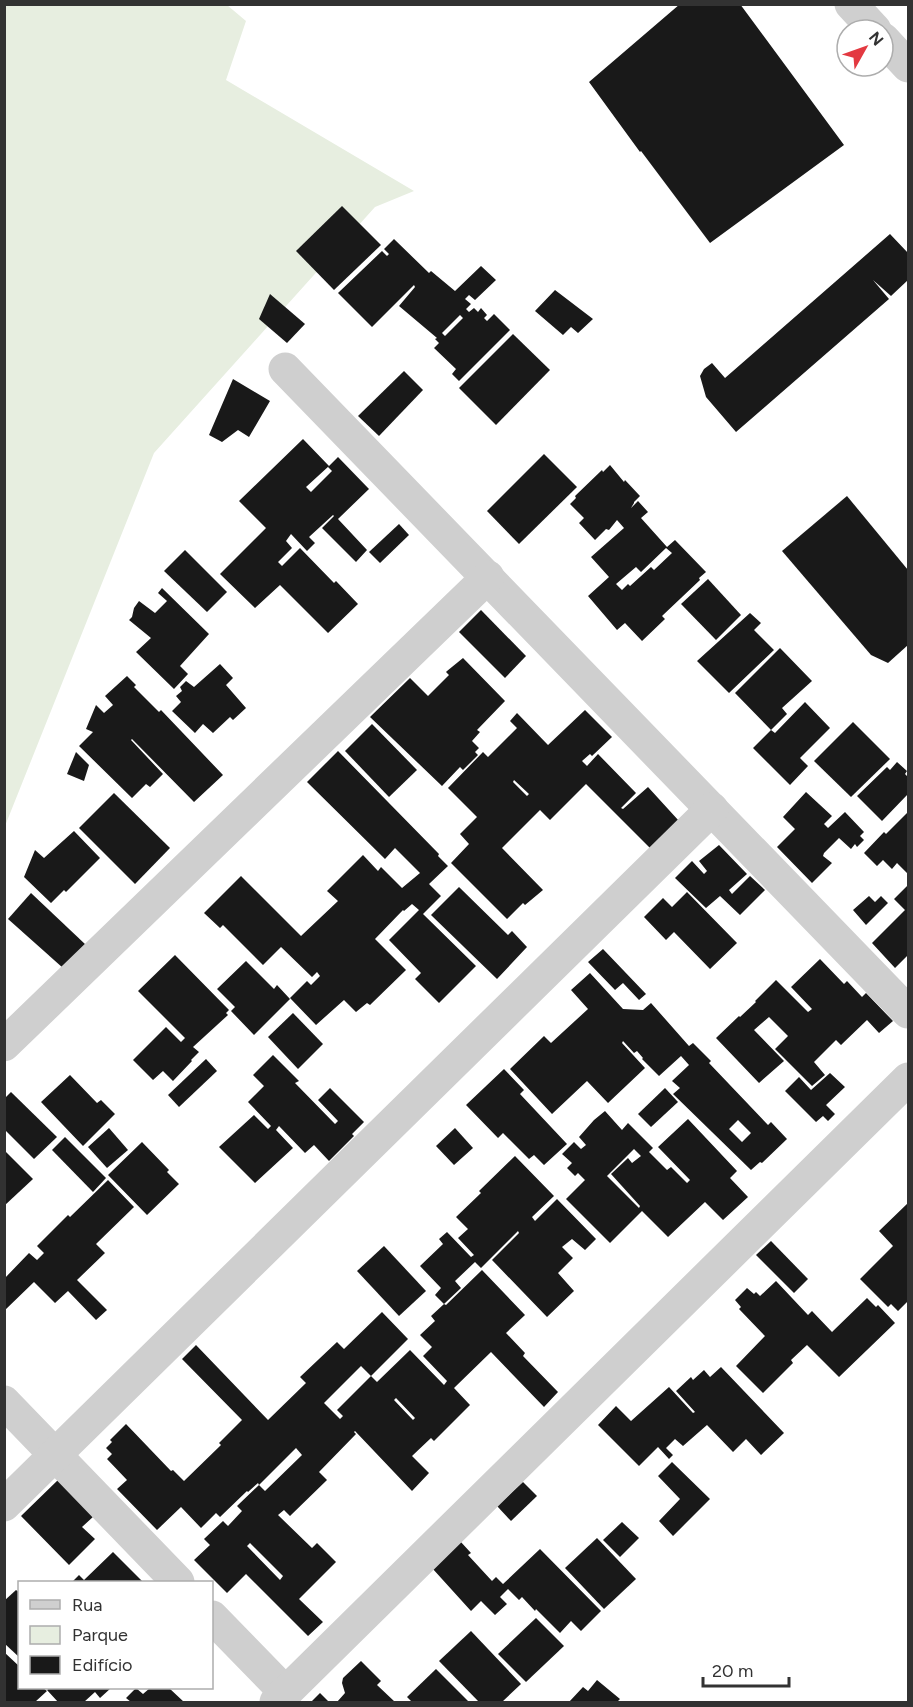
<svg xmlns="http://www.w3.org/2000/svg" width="913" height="1707" font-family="Figtree,sans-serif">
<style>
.green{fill:#e7eee0}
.building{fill:#191919;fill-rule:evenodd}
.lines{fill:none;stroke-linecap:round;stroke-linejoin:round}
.street{stroke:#cfcfcf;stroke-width:33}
</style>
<rect width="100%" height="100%" fill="#fff"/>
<polygon class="green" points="5,5 227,5 246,21 226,80 414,191 375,207 154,453 5,826"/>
<g class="building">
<polygon points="680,4 740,4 844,145 710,243 641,151 640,152 589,82"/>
<polygon points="342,206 381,245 334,290 296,251"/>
<polygon points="890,234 908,253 908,280 891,296 873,280 889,299 736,432 706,397 700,376 704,369 712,363 725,378"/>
<path d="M394 239 429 273 431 271 455 291 481 266 496 280 475 300 469 295 465 299 471 304 466 309 469 312 474 308 478 312 481 308 487 315 484 318 487 321 494 314 510 330 459 381 452 374 456 369 434 348 439 343 435 339 437 338 399 306 415 287 414 285 372 327 338 293 382 251 387 256 389 254 384 249ZM460 315 463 318 445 336 442 333Z"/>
<polygon points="555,290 593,319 578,333 571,327 563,335 535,311"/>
<polygon points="270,294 305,324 287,343 259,319"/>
<polygon points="513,334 550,370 496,425 459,388"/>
<polygon points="404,371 423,390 379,436 358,416"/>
<polygon points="233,379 270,401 249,437 238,430 222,442 209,435"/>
<polygon points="303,439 329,466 306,487 311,492 332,471 328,467 338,457 369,489 338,519 367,550 356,562 322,528 334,516 333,515 309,537 315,543 307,551 291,534 286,541 292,548 278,562 282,566 300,548 334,583 336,581 358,604 328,633 280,585 255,608 220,574 266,528 239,501"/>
<polygon points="544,454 577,487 519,544 487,511"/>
<path d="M610 465 624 482 625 480 640 496 634 502V503L631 508 638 501 648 512 641 518 667 547 675 540 706 572 699 578 700 580 662 616 665 619 642 641 625 623 617 630 588 596 609 577 591 557 624 528 617 520 609 530 606 529 595 540 579 523 584 518 570 504 576 498 575 496 602 470 603 472ZM666 548 672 553 654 570 651 567 630 586 628 584 622 590 616 584 636 567 641 572Z"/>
<polygon points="847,496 908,570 908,645 888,663 871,655 782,551"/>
<polygon points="399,524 409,535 380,563 369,552"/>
<polygon points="185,550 227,592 207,612 164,571"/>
<polygon points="708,579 741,615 716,640 681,604"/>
<polygon points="162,588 209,634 180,666 188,674 174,689 136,652 151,638 129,620 132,617 134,608 139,601 155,613 167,601 158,593"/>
<polygon points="481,610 526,656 505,678 459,632"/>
<polygon points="750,613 761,623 754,630 774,650 729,693 697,661"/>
<polygon points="780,648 812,681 782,708 787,714 771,730 775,733 805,702 830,728 800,758 808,766 790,785 753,748 771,730 735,693"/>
<polygon points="463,658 505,701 477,730 480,732 472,741 479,748 475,752 478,755 463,770 460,767 442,786 370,717 410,678 428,696 449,675 446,672 447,671"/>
<polygon points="220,664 233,678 226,685 246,708 233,720 230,717 213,733 203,724 195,733 172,711 181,702 176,696 182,691 180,687 186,681 194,687"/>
<polygon points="127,676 136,685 134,687 159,712 161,710 223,775 194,802 132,739 131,740 163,774 150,787 146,784 132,798 79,746 93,732 86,729 96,705 104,713 113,705 105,696"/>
<path d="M585 710 612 737 592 756 590 754 582 761 587 766 598 754 636 793 621 808 623 809 648 787 679 821 650 848 586 784 550 820 540 810 502 848 543 890 525 905 523 903 507 919 451 863 469 844 460 834 477 817 448 788 483 752 488 757 517 728 510 721 517 713 548 745ZM514 780 529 794 527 796 513 782Z"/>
<polygon points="853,722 890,759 851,797 814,761"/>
<polygon points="372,724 417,770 389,797 345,751"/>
<polygon points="338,751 439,854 438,856 448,866 429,884 441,896 423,914 476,966 439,1003 415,979 421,973 389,940 419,910 412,904 404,911 403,910 375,939 406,970 370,1005 367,1003 356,1012 344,1000 316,1025 290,998 307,981 311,985 320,976 317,972 312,977 281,947 263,965 223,925 220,928 204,913 241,876 301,936 338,901 327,891 363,855 378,871 381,867 402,888 420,873 395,848 385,859 307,782"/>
<polygon points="76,752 89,765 84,781 67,774"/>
<polygon points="897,762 907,771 905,774 908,777 908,794 882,821 857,796 887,767 890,770"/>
<polygon points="806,792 832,816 824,824 828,828 845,812 864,832 860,836 864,840 857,847 855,844 851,849 839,838 824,853 823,856 832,863 812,883 777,847 795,829 783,817"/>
<polygon points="114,793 170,848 135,884 79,828"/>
<polygon points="908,812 908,874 897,863 892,869 883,860 877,866 864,853 884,832 886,834"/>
<polygon points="74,831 100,858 66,892 64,890 51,903 24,877 35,850 44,858"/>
<polygon points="719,845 747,874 729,890 732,894 750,876 765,890 740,915 720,896 706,908 675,878 692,861 704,874 707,871 699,861"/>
<polygon points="908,885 908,955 895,968 872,943 905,910 894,899"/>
<polygon points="459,887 508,935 512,931 527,947 497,979 431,915"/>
<polygon points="687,892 737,943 710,969 674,932 666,940 644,917 663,898 672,907"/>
<polygon points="31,893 86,945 63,968 8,919"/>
<polygon points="869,896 875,902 881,896 888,903 866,925 853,910"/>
<polygon points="603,949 646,994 639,1000 623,983 615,990 588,962"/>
<polygon points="175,955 229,1010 226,1013 228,1015 193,1047 199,1052 191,1060 192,1061 173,1081 163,1071 153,1080 133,1060 166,1027 181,1042 185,1038 138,991"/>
<polygon points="820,959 844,984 847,981 862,997 866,993 893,1021 879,1033 867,1020 841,1045 836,1040 814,1062 825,1075 812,1086 775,1049 788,1036 769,1017 754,1030 784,1061 759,1083 716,1038 739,1016 740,1017 756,1002 755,1001 776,980 808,1012 812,1009 791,987"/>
<polygon points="246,961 274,989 277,985 290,999 254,1035 231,1011 235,1007 217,989"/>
<path d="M590 973 623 1009 643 1010 651 1003 689 1046 693 1043 711 1061 709 1063 768 1125 771 1122 787 1139 762 1163 760 1162 751 1170 673 1094 680 1088 672 1081 689 1065 681 1056 659 1076 642 1059 643 1058 637 1051 634 1053 623 1041 622 1043 645 1068 608 1103 587 1081 552 1114 510 1069 544 1036 551 1043 588 1009 571 990ZM738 1120 751 1133 742 1142 729 1129Z"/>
<polygon points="293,1013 323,1044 298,1069 268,1037"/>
<polygon points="273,1055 299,1081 295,1083 335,1124 338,1121 318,1100 330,1088 364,1122 352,1134 354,1136 329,1161 314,1145 305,1153 279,1126 276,1130 293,1148 255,1183 219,1147 254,1115 268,1129 271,1126 248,1102 264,1086 253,1075"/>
<polygon points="206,1059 217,1071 179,1107 168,1095"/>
<polygon points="504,1069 524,1090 520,1094 567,1144 544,1165 534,1155 529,1159 503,1133 498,1138 466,1105"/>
<polygon points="830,1073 845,1087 826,1105 835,1114 828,1121 823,1116 816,1122 785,1091 799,1077 811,1090"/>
<polygon points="70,1075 97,1103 101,1100 115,1114 83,1146 41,1102"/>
<polygon points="665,1088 678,1102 651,1127 638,1114"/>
<polygon points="11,1092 57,1137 34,1159 4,1129 4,1099"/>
<path d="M605 1111 622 1130 628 1123 653 1148 649 1152 667 1170 671 1167 687 1183 690 1180 658 1147 688 1119 737 1171 730 1178 748 1197 723 1220 705 1202 668 1237 642 1211 610 1243 566 1199 585 1180 578 1173 575 1176 567 1168 572 1163 562 1154 574 1142 581 1149 586 1145 579 1137 594 1120ZM634 1149 641 1156 632 1163 628 1158 611 1174 640 1206 639 1208 607 1176Z"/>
<polygon points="109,1128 128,1150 107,1168 88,1147"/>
<polygon points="455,1128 473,1148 454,1165 436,1146"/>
<polygon points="65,1137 106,1178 93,1192 52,1150"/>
<polygon points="142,1142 169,1170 167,1172 179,1184 147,1215 108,1175"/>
<polygon points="4,1150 33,1179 4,1206"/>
<polygon points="515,1156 554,1196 532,1217 535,1221 557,1199 596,1239 585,1250 572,1239 562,1247 573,1258 558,1273 574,1291 547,1317 492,1260 519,1233 518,1231 481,1268 475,1262 455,1281 461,1288 444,1304 435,1295 441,1288 420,1266 443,1244 439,1239 447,1232 471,1257 474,1255 458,1238 468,1229 456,1217 481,1193 479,1191"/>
<polygon points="108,1180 134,1207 96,1244 105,1253 77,1280 107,1310 96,1320 68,1291 55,1303 34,1282 4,1311 4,1279 29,1253 37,1260 44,1253 37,1246 68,1215 70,1217"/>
<polygon points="908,1203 908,1287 907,1289 908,1301 898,1311 891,1304 888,1307 860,1279 893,1246 879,1231"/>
<polygon points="771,1241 808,1279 794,1293 756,1255"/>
<polygon points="384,1246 426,1291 399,1316 357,1271"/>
<path d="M482 1270 525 1315 506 1333 525 1353 523 1356 558 1392 544 1407 491 1352 454 1388 470 1405 434 1441 431 1438 412 1456 429 1473 412 1491 355 1431 354 1432 356 1434 319 1472 327 1480 290 1516 284 1510 278 1515 312 1548 317 1543 336 1562 299 1599 323 1622 308 1636 246 1574 227 1593 194 1560 210 1545 204 1539 223 1521 228 1526 242 1511 237 1506 259 1485 265 1491 302 1455 296 1448 259 1485 258 1483 248 1492 247 1491 220 1517 216 1513 201 1528 181 1507 157 1530 117 1489 127 1480 107 1459 112 1454 106 1448 112 1442 110 1440 126 1424 171 1471 173 1470 184 1481 221 1445 219 1443 242 1420 182 1359 196 1345 268 1420 306 1383 300 1377 337 1342 344 1349 382 1312 408 1339 371 1376 377 1382 410 1350 444 1385 447 1381 423 1356 432 1347 420 1335 435 1321 431 1316 444 1304 446 1305ZM361 1366 371 1376 337 1410 343 1416 340 1419 324 1403ZM396 1398 415 1418 413 1420 394 1400ZM250 1543 283 1576 280 1580 247 1546Z"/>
<polygon points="776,1281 808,1315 812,1311 832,1332 867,1298 876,1307 878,1305 895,1323 839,1377 807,1345 791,1360 793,1363 763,1393 736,1366 765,1336 739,1309 741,1307 735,1300 747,1288 754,1294 756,1292 760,1296"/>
<polygon points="721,1367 784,1433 761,1455 746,1439 733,1452 707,1425 683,1446 675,1439 666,1448 673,1455 669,1459 658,1447 639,1466 598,1425 616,1406 631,1421 669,1387 693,1413 695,1412 676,1391 691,1377 693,1380 704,1370 710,1377"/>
<polygon points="672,1462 710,1499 673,1536 659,1521 680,1499 658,1476"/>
<polygon points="59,1479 94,1516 82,1527 95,1539 69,1565 21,1516"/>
<polygon points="523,1482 537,1496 511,1521 497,1506"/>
<polygon points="622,1522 639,1538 620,1557 603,1540"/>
<polygon points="597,1538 636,1579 604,1609 565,1568"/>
<polygon points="460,1541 471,1553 468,1555 492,1581 496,1577 503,1584 540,1549 601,1611 581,1631 571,1621 560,1633 536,1609 535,1611 522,1597 519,1600 508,1589 500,1597 507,1604 495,1615 481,1601 471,1611 432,1568"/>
<polygon points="113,1552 143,1582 72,1582 79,1575 84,1580"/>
<polygon points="16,1590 20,1593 20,1658 4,1643 4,1601"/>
<polygon points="536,1618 564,1646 526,1682 498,1654"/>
<polygon points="471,1631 521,1684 502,1702 479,1702 439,1661"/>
<polygon points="4,1652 20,1667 20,1688 43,1688 47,1691 35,1702 4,1702"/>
<polygon points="361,1661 381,1681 377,1685 395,1702 337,1702 345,1693 342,1683 343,1678"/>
<polygon points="436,1669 469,1702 412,1702 407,1697"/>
<polygon points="597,1680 620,1699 617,1702 569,1702 583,1687 588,1691"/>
<polygon points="50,1688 111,1688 100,1698 95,1692 84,1702 58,1702 47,1690"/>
<polygon points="136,1688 143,1694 150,1688 169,1688 184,1702 131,1702 126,1698"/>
<polygon points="320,1693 329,1702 311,1702"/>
</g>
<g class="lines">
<g class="street">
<polyline points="851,4 875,30"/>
<polyline points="883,39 908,66"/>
<polyline points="285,369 908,1012"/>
<polyline points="4,1045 488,577"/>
<polyline points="4,1402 178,1582"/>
<polyline points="4,1505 712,809"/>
<polyline points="212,1617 286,1693"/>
<polyline points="276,1702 908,1079"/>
</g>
</g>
<rect width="913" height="1707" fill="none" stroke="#323232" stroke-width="12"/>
<rect x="18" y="1581" width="195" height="108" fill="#ffffff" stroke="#adadad" stroke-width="1.5"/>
<rect x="30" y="1600" width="30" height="9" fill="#cfcfcf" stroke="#adadad" stroke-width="1.5"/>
<text x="72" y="1611" font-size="18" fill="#323232">Rua</text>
<rect x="30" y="1626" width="30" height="18" fill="#e7eee0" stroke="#adadad" stroke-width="1.5"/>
<text x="72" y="1641" font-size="18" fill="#323232">Parque</text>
<rect x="30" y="1656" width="30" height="18" fill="#191919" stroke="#adadad" stroke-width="1.5"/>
<text x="72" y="1671" font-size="18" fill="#323232">Edifício</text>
<g transform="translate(865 48) rotate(50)"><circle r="28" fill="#ffffff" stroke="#adadad" stroke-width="1.5"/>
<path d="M0-4.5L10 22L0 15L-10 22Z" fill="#e33941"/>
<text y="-9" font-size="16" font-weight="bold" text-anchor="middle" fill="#323232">N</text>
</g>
<path d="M703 1677v9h86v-9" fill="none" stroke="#323232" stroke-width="3"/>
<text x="712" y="1677" font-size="18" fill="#323232" stroke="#ffffff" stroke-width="4.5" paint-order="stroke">20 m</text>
</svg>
